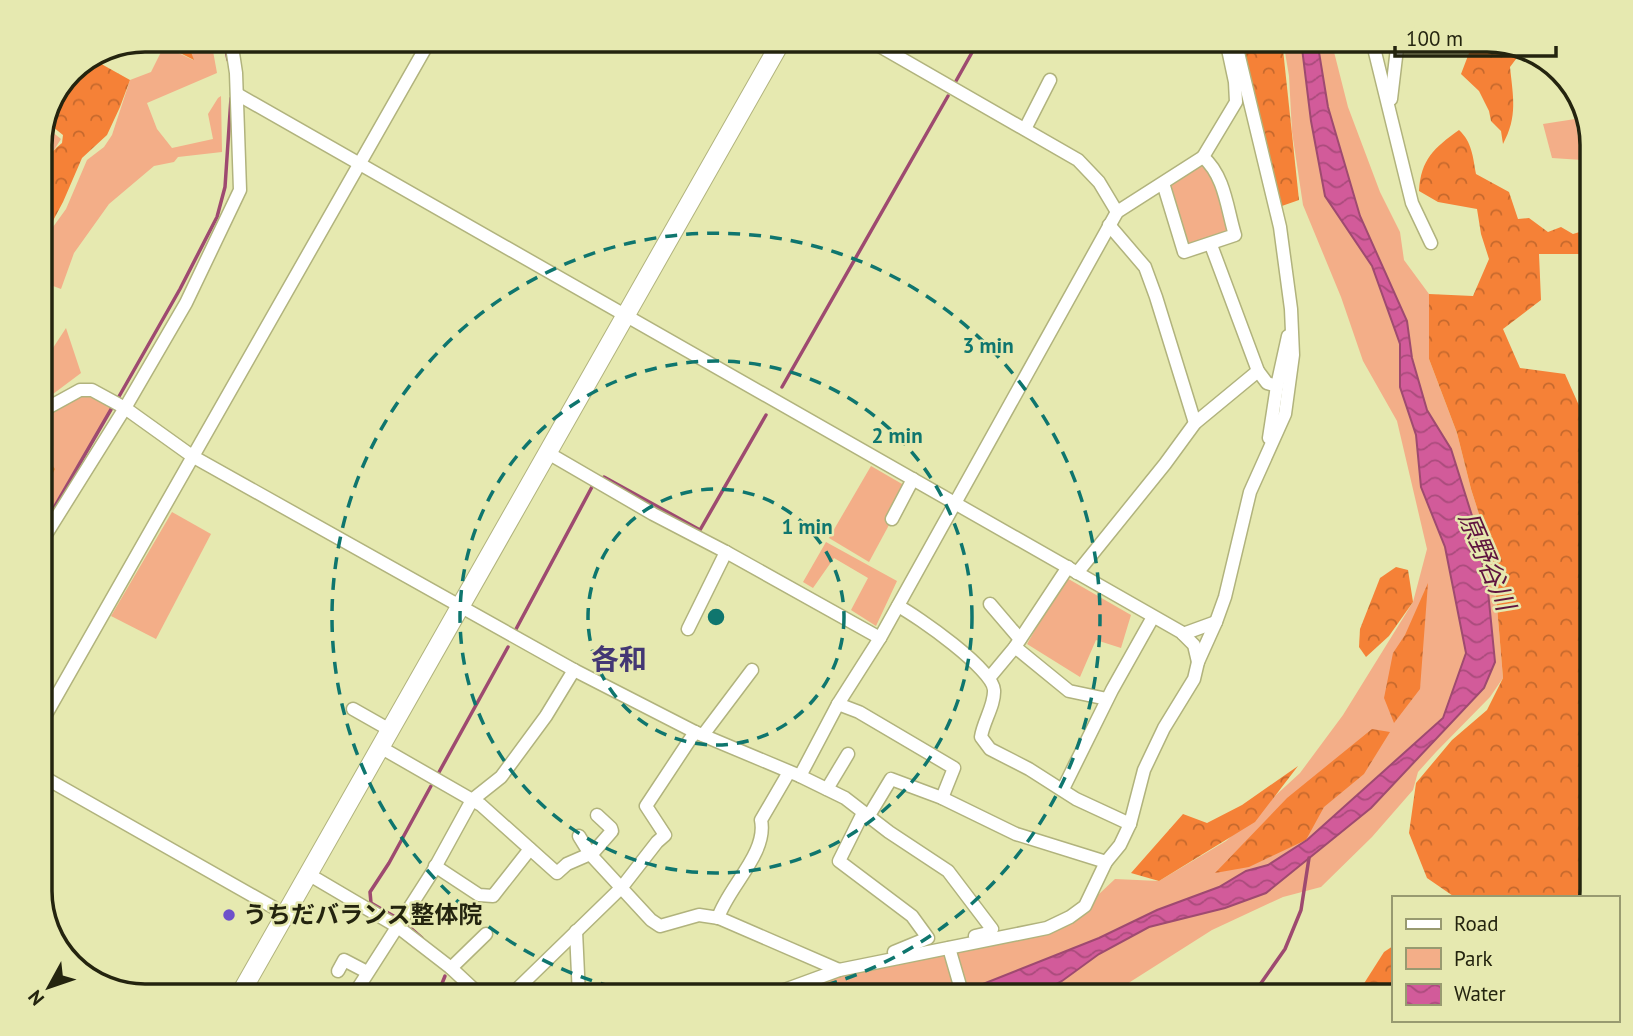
<svg xmlns="http://www.w3.org/2000/svg" width="1633" height="1036" font-family="'PT Sans','Noto Sans JP',sans-serif">
<style>
.green{fill:#f3ae88}
.forest{fill:url(#forest-crowns)}
.water{fill:url(#water-waves);stroke:#9e4a70;stroke-width:2}
.lines{fill:none;stroke-linecap:round;stroke-linejoin:round}
.stream{stroke:#9e4a70;stroke-width:3.5}
.street-casing{stroke:#b1b37d;stroke-width:15}
.secondary-casing{stroke:#b1b37d;stroke-width:20}
.street{stroke:#fff;stroke-width:12}
.secondary{stroke:#fff;stroke-width:18}
.ring{fill:none;stroke:#0f766e;stroke-width:3.5;stroke-dasharray:12 9}
.poi-dot{fill:#6e51ca;stroke:#e6e9b0;stroke-width:2.5}
.labels{text-anchor:middle;stroke-width:5;stroke-linejoin:round;paint-order:stroke}
.poi-label{font-size:24px;font-weight:bold;fill:#24240f;stroke:#e6e9b0;text-anchor:start}
.water-label{font-size:26px;font-style:italic;fill:#5f133f;stroke:#e6e9b0}
.quarter-label{font-size:28px;font-weight:bold;fill:#433774;stroke:#e6e9b0}
.rim{fill:none;stroke:#24240f;stroke-width:3.5}
.centre{fill:#0f766e;stroke:#e6e9b0;stroke-width:3.5}
.ring-label{font-size:21px;text-anchor:middle;font-weight:bold;fill:#0f766e;stroke:#e6e9b0;stroke-width:5;stroke-linejoin:round;paint-order:stroke}
</style>
<defs>
<pattern id="forest-crowns" width="20" height="18" patternUnits="userSpaceOnUse" patternTransform="scale(1.75)"><rect width="20" height="18" fill="#f58137"/><path d="M2 6a3 3 0 1 1 6 0M12 15a3 3 0 1 1 6 0" fill="none" stroke="#c6692d"/></pattern>
<pattern id="water-waves" width="16" height="10" patternUnits="userSpaceOnUse" patternTransform="scale(1.75)"><rect width="16" height="10" fill="#d25b9a"/><path d="M0 5q4-4 8 0t8 0" fill="none" stroke="#aa4b7c"/></pattern>
</defs>
<rect width="100%" height="100%" fill="#e6e9b0"/>
<g class="green">
<polygon points="190,40 211,40 217,73 147,103 157,129 172,148 213,139 208,114 218,98 221,96 222,152 178,157 174,162 154,166 109,204 74,253 61,289 40,281 40,245 66,209 87,160 104,147 112,135 130,80 151,72 164,46 193,60"/>
<polygon points="1283,40 1331,40 1348,107 1380,192 1400,232 1404,260 1429,294 1429,359 1457,433 1471,489 1493,558 1503,678 1490,697 1436,752 1418,772 1413,790 1372,837 1321,887 1283,897 1212,930 1108,996 768,996 839,970 1065,926 1115,879 1159,881 1226,841 1300,773 1343,715 1413,602 1427,549 1397,421 1363,361 1341,297 1303,205 1292,132 1289,76"/>
<polygon points="1575,119 1582,160 1552,158 1543,124"/>
<polygon points="46,127 61,139 40,172 40,139"/>
<polygon points="1203,161 1211,167 1233,234 1185,250 1166,184"/>
<path d="M66 328 81 373 53 394 58 407C81 393 90 393 112 408L40 535V500L55 469 40 450V411L52 405 40 403V373L49 354Z"/>
<polygon points="871,466 909,488 869,562 829,538"/>
<polygon points="172,512 211,534 156,639 111,616"/>
<polygon points="826,542 897,581 876,626 851,610 868,578 834,558 813,588 803,582"/>
<polygon points="1065,577 1131,615 1121,648 1096,640 1080,677 1027,644"/>
</g>
<g class="forest">
<polygon points="161,40 187,40 194,60 164,45"/>
<polygon points="1242,40 1282,40 1299,200 1279,207"/>
<path d="M1474 40C1489 40 1510 43 1519 55L1510 67C1513 97 1518 116 1503 144L1501 131 1491 121 1489 111 1479 91 1461 74Z"/>
<path d="M96 61 130 80 120 107 107 135 82 158 63 202 40 245C40 212 31 165 62 143L63 135 48 123 71 71Z"/>
<path d="M1459 130C1472 142 1473 157 1476 174L1509 192 1518 219 1529 218 1548 232 1561 227 1573 234 1586 230 1593 218V254H1539L1541 300 1503 329 1520 368 1565 374 1593 437V891L1591 898H1456L1427 878 1409 833 1416 783 1452 740 1487 710 1503 678 1493 558 1471 489 1457 433 1429 359V294L1473 296 1489 259 1481 234 1477 209 1438 202 1419 191C1421 159 1434 148 1459 130Z"/>
<polygon points="40,448 55,469 40,500"/>
<polygon points="1396,567 1408,570 1413,602 1389,636 1366,657 1359,647 1360,629 1380,578"/>
<polygon points="1428,583 1420,689 1394,723 1384,698 1393,653 1405,635"/>
<polygon points="1372,729 1390,732 1364,774 1324,807 1306,840 1249,867 1215,873 1287,798"/>
<polygon points="1298,766 1255,822 1159,881 1131,873 1183,814 1207,823 1242,805"/>
<polygon points="1393,946 1393,996 1356,996 1384,952"/>
</g>
<polygon class="water" points="1301,40 1317,40 1328,107 1360,216 1407,321 1412,358 1427,410 1451,449 1473,519 1488,591 1495,662 1484,688 1371,808 1266,893 1225,908 1149,927 1099,954 1062,981 1034,996 948,996 983,984 1099,938 1157,910 1219,887 1246,871 1268,865 1307,840 1443,718 1466,653 1445,547 1421,487 1416,435 1400,387 1400,344 1372,266 1325,196 1311,121"/>
<g class="lines">
<g class="stream">
<polyline points="224,40 228,60"/>
<polyline points="956,81 979,40"/>
<polyline points="782,387 948,96"/>
<polyline points="117,400 180,289 217,217 225,187 231,98"/>
<polyline points="604,477 700,530 766,415"/>
<polyline points="40,532 113,406"/>
<polyline points="515,631 593,485"/>
<polyline points="438,774 508,647"/>
<polyline points="397,918 371,903 370,892 389,863 431,786"/>
<polyline points="406,924 422,938"/>
<polyline points="437,996 445,976"/>
<polyline points="1252,996 1285,949 1301,910 1309,858"/>
</g>
<defs>
<g id="street">
<polyline points="869,40 1078,160 1099,182 1117,212"/>
<polyline points="1372,40 1412,203 1431,243"/>
<polyline points="237,94 1181,632 1194,645 1198,662"/>
<polyline points="1391,99 1398,40"/>
<polyline points="1025,129 1050,80"/>
<polyline points="1203,157 1236,102 1235,82 1226,40"/>
<polyline points="1109,225 1145,267 1156,297 1195,423"/>
<polyline points="1211,245 1258,371 1267,383 1277,386"/>
<polyline points="40,412 80,390 92,390 125,408 192,456 574,670 695,732 800,776 845,798 889,832 948,871 992,929 988,933 975,936"/>
<polyline points="1269,438 1277,386 1288,336"/>
<polyline points="548,453 653,514 726,552 880,638"/>
<polyline points="892,519 913,479"/>
<polyline points="40,544 125,408 186,303 240,190 236,73 231,40"/>
<polyline points="1077,573 1165,464 1195,423 1258,371"/>
<polyline points="990,604 1020,639"/>
<path d="M898 606C917 616 993 669 994 690 995 705 983 722 981 737L990 749 1029 769 1076 799 1130 824"/>
<polyline points="688,629 726,552"/>
<polyline points="1183,634 1216,622"/>
<polyline points="1015,647 1069,691 1107,699"/>
<polyline points="990,677 1015,647 1068,567"/>
<polyline points="838,704 859,712 954,768 942,798"/>
<polyline points="353,709 390,730"/>
<polyline points="40,725 430,40"/>
<polyline points="703,735 752,670"/>
<polyline points="380,747 481,805 557,873 567,864 590,854 651,920 660,926 699,915 719,918 839,970"/>
<polyline points="40,775 285,914"/>
<path d="M800 776 838 704 880 638 1117 212 1203 157C1225 176 1227 209 1235 235L1184 252 1163 183"/>
<polyline points="827,789 848,754"/>
<polyline points="1063,789 1112,690 1153,617"/>
<polyline points="863,813 839,861 912,916 928,938 894,952"/>
<polyline points="868,817 891,779 942,798 1016,834 1106,862"/>
<polyline points="579,836 590,854"/>
<polyline points="591,855 612,831 611,828 597,815"/>
<polyline points="435,866 479,895 493,896 530,849"/>
<polyline points="308,874 398,927 451,968 481,996"/>
<path d="M718 918C728 887 768 853 761 820L789 772"/>
<polyline points="576,931 579,996"/>
<polyline points="949,948 963,996"/>
<polyline points="451,968 486,934"/>
<polyline points="338,971 344,960 367,972"/>
<polyline points="353,996 433,871 472,800 501,777 546,716 574,670"/>
<polyline points="510,996 622,887 657,842 665,835 646,806 695,732"/>
<polyline points="768,996 839,970 1047,928 1070,917 1085,906 1106,862 1120,845 1130,824 1144,770 1164,728 1194,679 1198,662 1216,622 1225,597 1250,492 1285,414 1293,355 1291,309 1280,227 1235,40"/>
</g>
<polyline id="secondary" points="239,996 782,40"/>
</defs>
<use href="#street" class="street-casing"/>
<use href="#secondary" class="secondary-casing"/>
<use href="#street" class="street"/>
<use href="#secondary" class="secondary"/>
</g>
<g class="ring">
<circle cx="716" cy="617" r="128"/>
<circle cx="716" cy="617" r="256"/>
<path d="M653 996A384 384 0 1 1 779 996"/>
</g>
<circle class="poi-dot" cx="229" cy="915" r="7"/>
<g class="labels">
<g class="poi-label">
<text x="243" y="923">うちだバランス整体院</text>
</g>
<g class="water-label">
<text transform="translate(1487 561) rotate(67)" y="9">原野谷川</text>
</g>
<g class="quarter-label">
<text x="619" y="669">各和</text>
</g>
</g>
<path d="M0 0H1633V1036H0ZM145 52H1487A93 93 0 0 1 1580 145V891A93 93 0 0 1 1487 984H145A93 93 0 0 1 52 891V145A93 93 0 0 1 145 52Z" fill="#e6e9b0" fill-rule="evenodd"/>
<path class="rim" d="M145 52H1487A93 93 0 0 1 1580 145V891A93 93 0 0 1 1487 984H145A93 93 0 0 1 52 891V145A93 93 0 0 1 145 52Z"/>
<circle cx="716" cy="617" r="10" class="centre"/>
<g class="ring-label">
<text x="988" y="353">3 min</text>
<text x="897" y="443">2 min</text>
<text x="807" y="534">1 min</text>
</g>
<rect x="1392" y="896" width="228" height="126" fill="#e6e9b0" stroke="#989a70" stroke-width="2"/>
<rect x="1406" y="919" width="35" height="10" fill="#ffffff" stroke="#989a70" stroke-width="2"/>
<text x="1454" y="931" font-size="21" fill="#24240f">Road</text>
<rect x="1406" y="948" width="35" height="21" fill="#f3ae88" stroke="#989a70" stroke-width="2"/>
<text x="1454" y="966" font-size="21" fill="#24240f">Park</text>
<rect x="1406" y="984" width="35" height="21" fill="url(#water-waves)" stroke="#989a70" stroke-width="2"/>
<text x="1454" y="1001" font-size="21" fill="#24240f">Water</text>
<g transform="translate(49 987) rotate(230)" stroke="#e6e9b0" stroke-width="5" paint-order="stroke">
<path d="M0-5L12 26L0 18L-12 26Z" fill="#24240f"/>
<text y="-10" font-size="19" font-weight="bold" text-anchor="middle" fill="#24240f">N</text>
</g>
<path d="M1395 46v10h161v-10" fill="none" stroke="#24240f" stroke-width="3.5"/>
<text x="1406" y="46" font-size="21" fill="#24240f" stroke="#e6e9b0" stroke-width="5" paint-order="stroke">100 m</text>
</svg>
